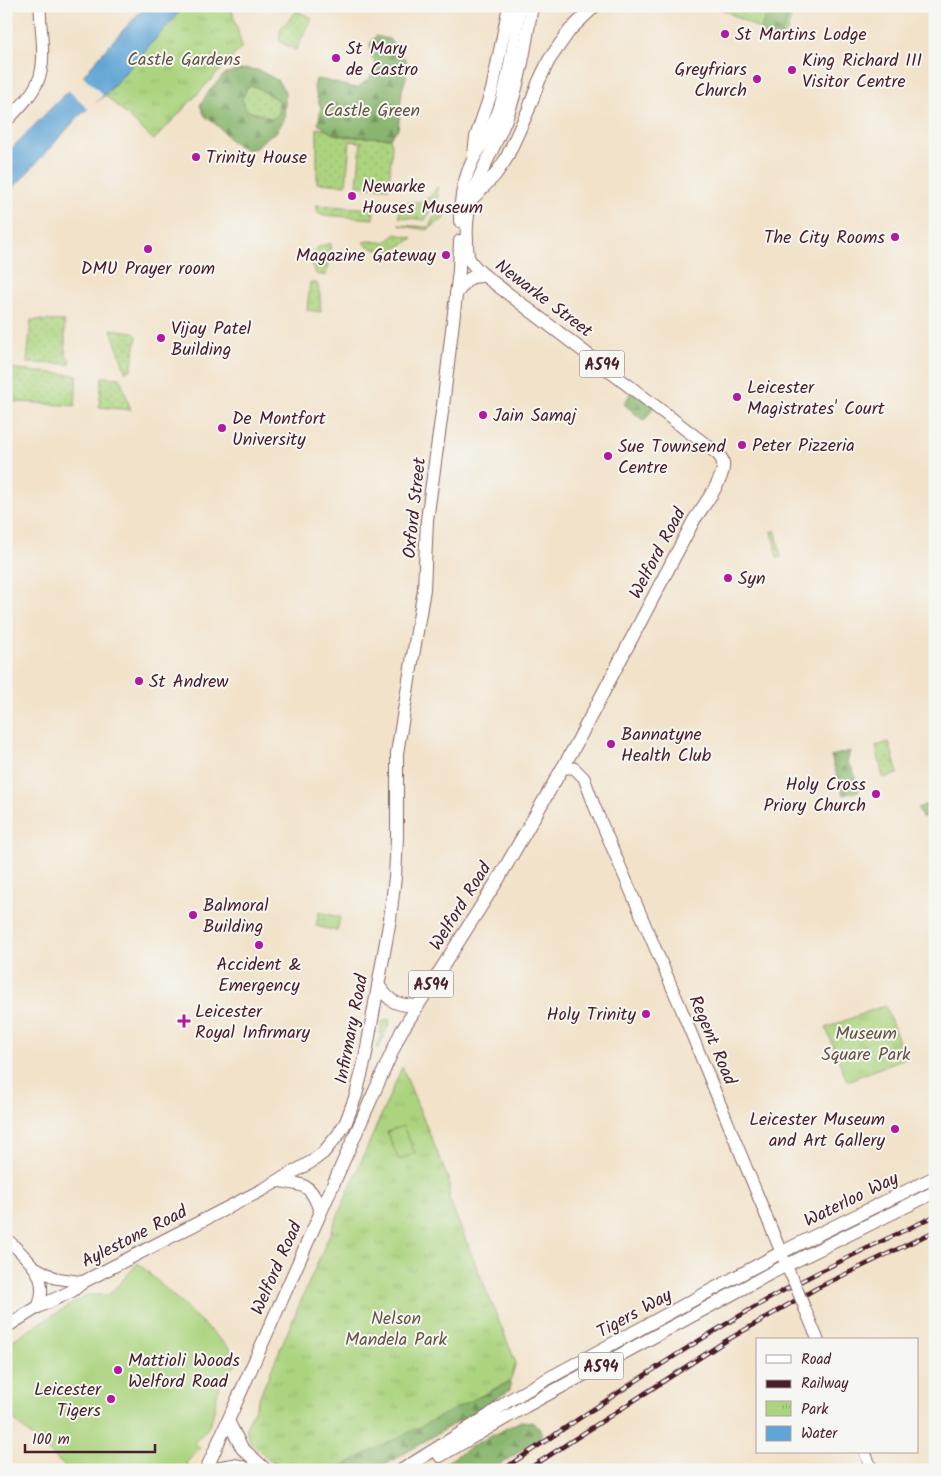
<svg xmlns="http://www.w3.org/2000/svg" width="941" height="1476" font-family="Kalam,sans-serif">
<style>
.grass{fill:url(#grass-dots);stroke:#7b7a55}
.forest{fill:url(#forest-firs);stroke:#6a6a4c;fill-rule:evenodd}
.park{fill:url(#park-tufts);stroke:#7b7a55}
.pitch{fill:#acd47f;stroke:#7b7a55}
.water{fill:#61a5d6;stroke:#566280}
.pier{fill:#f2e2c9}
.lines{fill:none;stroke-linecap:round;stroke-linejoin:round}
.secondary-casing{stroke:#856362;stroke-width:13}
.primary-casing{stroke:#856362;stroke-width:14}
.secondary{stroke:#fff;stroke-width:11}
.primary{stroke:#fff;stroke-width:12}
.rail-casing{stroke:#4a1f2b;stroke-width:4.5}
.rail{stroke:#f6f6f2;stroke-width:2.5;stroke-dasharray:8;stroke-linecap:butt}
.secondary-bridge-casing{stroke:#856362;stroke-width:13;stroke-linecap:butt}
.secondary-bridge{stroke:#fff;stroke-width:11}
.poi-dot{fill:#b5179e;stroke:#f6f6f2;stroke-width:2}
.labels{text-anchor:middle;stroke-width:4;stroke-linejoin:round;paint-order:stroke}
.shield{fill:#f6f6f2;stroke:#7e6067;stroke-width:1}
.shield-label{font-size:16px;font-weight:bold;fill:#4a1f2b}
.poi-label{font-size:18px;fill:#4a1f2b;stroke:#f6f6f2;text-anchor:start}
.park-label{font-size:18px;fill:#675544;stroke:#f6f6f2}
.street-label{font-size:18px;fill:#4a1f2b;stroke:#f6f6f2}
</style>
<defs>
<pattern id="grass-dots" width="8" height="8" patternUnits="userSpaceOnUse" patternTransform="scale(1.25)"><rect width="8" height="8" fill="#acd47f"/><path d="M2 2h.1M6 6h.1" fill="none" stroke="#96b66e" stroke-width="1.8" stroke-linecap="round"/></pattern>
<pattern id="forest-firs" width="22" height="20" patternUnits="userSpaceOnUse" patternTransform="scale(1.25)"><rect width="22" height="20" fill="#89b66e"/><path d="M5 1l3.5 6h-7zM16 11l3.5 6h-7z" fill="#72935b"/></pattern>
<pattern id="park-tufts" width="24" height="20" patternUnits="userSpaceOnUse" patternTransform="scale(1.25)"><rect width="24" height="20" fill="#acd47f"/><path d="M3 7l-1-3M5 7V3M7 7l1-3M15 17l-1-3M17 17v-4M19 17l1-3" fill="none" stroke="#96b66e"/></pattern>
</defs>
<rect width="100%" height="100%" fill="#f6f6f2"/>
<filter id="ink" filterUnits="userSpaceOnUse"><feTurbulence type="fractalNoise" baseFrequency=".02" numOctaves="2"/><feDisplacementMap in="SourceGraphic" scale="10" xChannelSelector="R" yChannelSelector="G"/><feConvolveMatrix kernelMatrix="1 2 1 2 8 2 1 2 1" color-interpolation-filters="sRGB"/></filter>
<filter id="wash" filterUnits="userSpaceOnUse"><feTurbulence type="fractalNoise" baseFrequency=".0096" numOctaves="4" result="noise"/><feDisplacementMap in="SourceGraphic" scale="20" xChannelSelector="R" yChannelSelector="G"/><feGaussianBlur stdDeviation="1.12" result="paint"/><feColorMatrix in="noise" values="0 0 0 0 0 0 0 0 0 0 0 0 0 0 0 0 0 1.4 0 .05"/><feComposite in="paint" operator="in"/></filter>
<g filter="url(#wash)">
<rect width="100%" height="100%" fill="#f2e2c9"/>
<g class="grass">
<polygon points="716,6 794,6 784,42"/>
<polygon points="297,11 312,18 296,50 282,43 279,39 281,28"/>
<polygon points="252,86 257,87 279,101 279,113 273,119 246,110 241,99 247,88"/>
<path d="M317 128C327 129 333 134 343 136 358 138 375 137 390 138L392 145 389 188 357 186 361 142 350 141 346 185 317 183Z"/>
<path d="M437 187 438 198 425 220 399 217 400 203C417 202 429 204 437 187Z"/>
<polygon points="440,204 447,206 445,218 427,230 398,225 429,227"/>
<polygon points="316,205 374,209 373,219 323,215 318,212"/>
<path d="M396 234 413 238C397 250 380 257 363 242 380 238 379 249 396 234Z"/>
<polygon points="331,243 326,276 316,274 310,261 310,255 318,247"/>
<polygon points="310,282 317,283 320,295 321,312 307,310"/>
<polygon points="31,320 64,321 66,357 70,359 70,364 27,363"/>
<polygon points="111,329 133,332 137,336 131,370 125,371"/>
<polygon points="6,367 28,371 77,375 75,406 6,401"/>
<polygon points="102,377 120,378 131,410 99,407"/>
<polygon points="772,531 776,531 781,557 777,558"/>
<polygon points="889,742 898,774 883,778 876,746"/>
<polygon points="387,1019 390,1021 379,1048 377,1049 382,1023"/>
</g>
<g class="forest">
<polygon points="775,6 779,6 788,18 778,43 760,34 764,19"/>
<path d="M376 36 389 39 406 60V77L402 91 398 129 390 138 345 136 333 134 318 124 321 108 314 88 316 79C330 80 343 86 357 88L369 79 377 67 371 55 370 44Z"/>
<path d="M246 69 258 70 277 80 285 91V106L284 120 276 132 267 137 256 148 245 150 230 140 219 127 205 116 200 105 212 87 226 73ZM252 86 257 87 279 101V113L273 119 246 110 242 99 247 88Z"/>
<polygon points="635,386 656,403 644,421 624,404"/>
<polygon points="850,751 847,762 853,770 859,791 843,795 831,756"/>
<polygon points="935,800 935,812 922,818 918,808"/>
<polygon points="510,1382 510,1390 377,1470 284,1470 268,1459 250,1441 246,1428 470,1401"/>
<polygon points="521,1421 532,1422 540,1429 542,1436 492,1470 434,1470 479,1442"/>
</g>
<g class="park">
<polygon points="185,6 231,6 242,47 154,140 105,95"/>
<polygon points="319,912 340,917 337,931 316,926"/>
<polygon points="885,1005 905,1058 847,1081 826,1028"/>
<polygon points="402,1067 449,1181 449,1199 516,1363 510,1381 342,1466 315,1470 294,1470 268,1459 250,1441 246,1428"/>
</g>
<g class="pitch">
<polygon points="403,1126 415,1153 399,1160 387,1132"/>
<polygon points="138,1263 241,1359 220,1382 212,1419 207,1429 194,1443 200,1448 186,1463 192,1470 69,1470 6,1413 6,1344 87,1295 109,1295"/>
</g>
<polygon class="water" points="146,6 185,6 105,95 80,115 6,196 6,154 83,76 110,44"/>
<polygon class="pier" points="81,74 103,95 89,110 67,89"/>
</g>
<g filter="url(#ink)">
<g class="lines">
<defs>
<g id="secondary">
<path d="M6 122C19 108 34 94 40 76 46 54 40 28 40 6"/>
<polyline points="562,768 574,768 584,778 596,810 680,1006 790,1274"/>
<path d="M6 1238C27 1259 51 1275 38 1307"/>
<polyline points="33,1266 55,1278 83,1282"/>
<polyline points="805,1309 818,1340"/>
<polyline points="865,1452 872,1470"/>
</g>
<g id="primary">
<polyline points="474,154 476,137 492,90 509,6"/>
<polyline points="475,196 495,175 506,159 528,111 539,81 549,60 570,30 595,6"/>
<path d="M460 221C460 199 464 177 474 158 483 141 494 126 500 107 510 75 514 40 520 6"/>
<path d="M456 294C466 281 468 275 485 276"/>
<path d="M378 985C391 1003 395 1005 418 1006"/>
<path d="M280 1181C307 1185 311 1185 320 1211"/>
<polyline points="6,1327 38,1307 72,1291 83,1282 262,1190 311,1162 323,1153 338,1135 346,1122 356,1095 365,1059 390,919 395,877 397,838 397,753 424,589 427,520 444,398 459,270 460,241"/>
<polyline points="228,1421 242,1448 266,1470"/>
<polyline points="440,1456 526,1406 771,1273 935,1192"/>
<path d="M206 1470 401 1032 499 878 574 748 694 520C702 508 722 482 723 468 724 462 722 458 718 454L485 276C479 271 473 266 469 259 467 254 467 246 467 240 463 192 494 154 509 111 521 77 526 41 532 6"/>
<path d="M214 1470C227 1464 236 1463 249 1470"/>
<polyline points="402,1470 488,1416 508,1401 538,1384 782,1252 935,1177"/>
</g>
</defs>
<use href="#secondary" class="secondary-casing"/>
<use href="#primary" class="primary-casing"/>
<use href="#secondary" class="secondary"/>
<use href="#primary" class="primary"/>
<defs>
<g id="rail">
<path d="M502 1470C591 1411 679 1350 772 1297 825 1267 880 1242 935 1216"/>
<polyline points="527,1470 724,1342 817,1288 935,1231"/>
</g>
</defs>
<use href="#rail" class="rail-casing"/>
<use href="#rail" class="rail"/>
<defs>
<polyline id="secondary-bridge" points="792,1277 805,1309"/>
</defs>
<use href="#secondary-bridge" class="secondary-bridge-casing"/>
<use href="#secondary-bridge" class="secondary-bridge"/>
</g>
</g>
<g class="poi-dot">
<circle cx="725" cy="34" r="5"/>
<circle cx="336" cy="58" r="5"/>
<circle cx="792" cy="70" r="5"/>
<circle cx="757" cy="79" r="5"/>
<circle cx="196" cy="157" r="5"/>
<circle cx="352" cy="196" r="5"/>
<circle cx="895" cy="237" r="5"/>
<circle cx="148" cy="249" r="5"/>
<circle cx="446" cy="255" r="5"/>
<circle cx="161" cy="338" r="5"/>
<circle cx="737" cy="397" r="5"/>
<circle cx="483" cy="415" r="5"/>
<circle cx="222" cy="428" r="5"/>
<circle cx="742" cy="445" r="5"/>
<circle cx="608" cy="456" r="5"/>
<circle cx="728" cy="578" r="5"/>
<circle cx="139" cy="681" r="5"/>
<circle cx="611" cy="744" r="5"/>
<circle cx="876" cy="794" r="5"/>
<circle cx="193" cy="915" r="5"/>
<circle cx="259" cy="945" r="5"/>
<circle cx="646" cy="1014" r="5"/>
<path d="M181.5 1013.5h5v5h5v5h-5v5h-5v-5h-5v-5h5z"/>
<circle cx="895" cy="1129" r="5"/>
<circle cx="118" cy="1370" r="5"/>
<circle cx="111" cy="1399" r="5"/>
</g>
<g class="labels">
<g class="shield">
<rect x="579.5" y="350.5" width="45" height="27" rx="4"/>
<rect x="408.5" y="970.5" width="45" height="27" rx="4"/>
<rect x="578.5" y="1352.5" width="45" height="27" rx="4"/>
</g>
<g class="shield-label">
<text x="602" y="370">A594</text>
<text x="431" y="990">A594</text>
<text x="601" y="1372">A594</text>
</g>
<g class="poi-label">
<text x="735" y="40">St Martins Lodge</text>
<text x="346" y="54">St Mary<tspan x="346" dy="21">de Castro</tspan></text>
<text x="802" y="66">King Richard III<tspan x="802" dy="21">Visitor Centre</tspan></text>
<text x="747" y="75" text-anchor="end">Greyfriars<tspan x="747" dy="21">Church</tspan></text>
<text x="206" y="163">Trinity House</text>
<text x="362" y="192">Newarke<tspan x="362" dy="21">Houses Museum</tspan></text>
<text x="885" y="243" text-anchor="end">The City Rooms</text>
<text x="436" y="261" text-anchor="end">Magazine Gateway</text>
<text x="148" y="274" text-anchor="middle">DMU Prayer room</text>
<text x="171" y="334">Vijay Patel<tspan x="171" dy="21">Building</tspan></text>
<text x="747" y="393">Leicester<tspan x="747" dy="21">Magistrates' Court</tspan></text>
<text x="493" y="421">Jain Samaj</text>
<text x="232" y="424">De Montfort<tspan x="232" dy="21">University</tspan></text>
<text x="752" y="451">Peter Pizzeria</text>
<text x="618" y="452">Sue Townsend<tspan x="618" dy="21">Centre</tspan></text>
<text x="738" y="584">Syn</text>
<text x="149" y="687">St Andrew</text>
<text x="621" y="740">Bannatyne<tspan x="621" dy="21">Health Club</tspan></text>
<text x="866" y="790" text-anchor="end">Holy Cross<tspan x="866" dy="21">Priory Church</tspan></text>
<text x="203" y="911">Balmoral<tspan x="203" dy="21">Building</tspan></text>
<text x="259" y="970" text-anchor="middle">Accident &amp;<tspan x="259" dy="21">Emergency</tspan></text>
<text x="195" y="1017">Leicester<tspan x="195" dy="21">Royal Infirmary</tspan></text>
<text x="636" y="1020" text-anchor="end">Holy Trinity</text>
<text x="885" y="1125" text-anchor="end">Leicester Museum<tspan x="885" dy="21">and Art Gallery</tspan></text>
<text x="128" y="1366">Mattioli Woods<tspan x="128" dy="21">Welford Road</tspan></text>
<text x="101" y="1395" text-anchor="end">Leicester<tspan x="101" dy="21">Tigers</tspan></text>
</g>
<g class="park-label">
<text x="184" y="65">Castle Gardens</text>
<text x="372" y="116">Castle Green</text>
<text x="866" y="1039">Museum<tspan x="866" dy="21">Square Park</tspan></text>
<text x="396" y="1324">Nelson<tspan x="396" dy="21">Mandela Park</tspan></text>
</g>
<g class="street-label">
<text transform="translate(544 298) rotate(37)" y="6">Newarke Street</text>
<text transform="translate(414 508) rotate(-84)" y="6">Oxford Street</text>
<text transform="translate(657 553) rotate(-62)" y="6">Welford Road</text>
<text transform="translate(460 906) rotate(-58)" y="6">Welford Road</text>
<text transform="translate(351 1029) rotate(-79)" y="6">Infirmary Road</text>
<text transform="translate(713 1040) rotate(67)" y="6">Regent Road</text>
<text transform="translate(851 1199) rotate(-26)" y="6">Waterloo Way</text>
<text transform="translate(134 1236) rotate(-27)" y="6">Aylestone Road</text>
<text transform="translate(276 1268) rotate(-66)" y="6">Welford Road</text>
<text transform="translate(634 1313) rotate(-29)" y="6">Tigers Way</text>
</g>
</g>
<rect width="941" height="1476" fill="none" stroke="#f6f6f2" stroke-width="25"/>
<rect x="756" y="1338" width="162" height="115" fill="#f6f6f2" stroke="#b1a0a2"/>
<rect x="766" y="1355" width="25" height="8" fill="#ffffff" stroke="#b1a0a2"/>
<text x="801" y="1364" font-size="15" fill="#4a1f2b">Road</text>
<rect x="766" y="1380" width="25" height="8" fill="#4a1f2b" stroke="#b1a0a2"/>
<text x="801" y="1388" font-size="15" fill="#4a1f2b">Railway</text>
<rect x="766" y="1401" width="25" height="15" fill="url(#park-tufts)" stroke="#b1a0a2"/>
<text x="801" y="1414" font-size="15" fill="#4a1f2b">Park</text>
<rect x="766" y="1426" width="25" height="15" fill="#61a5d6" stroke="#b1a0a2"/>
<text x="801" y="1438" font-size="15" fill="#4a1f2b">Water</text>
<path d="M25 1444v8h130v-8" fill="none" stroke="#4a1f2b" stroke-width="2.5"/>
<text x="32" y="1444" font-size="15" fill="#4a1f2b" stroke="#f6f6f2" stroke-width="4" paint-order="stroke">100 m</text>
</svg>
